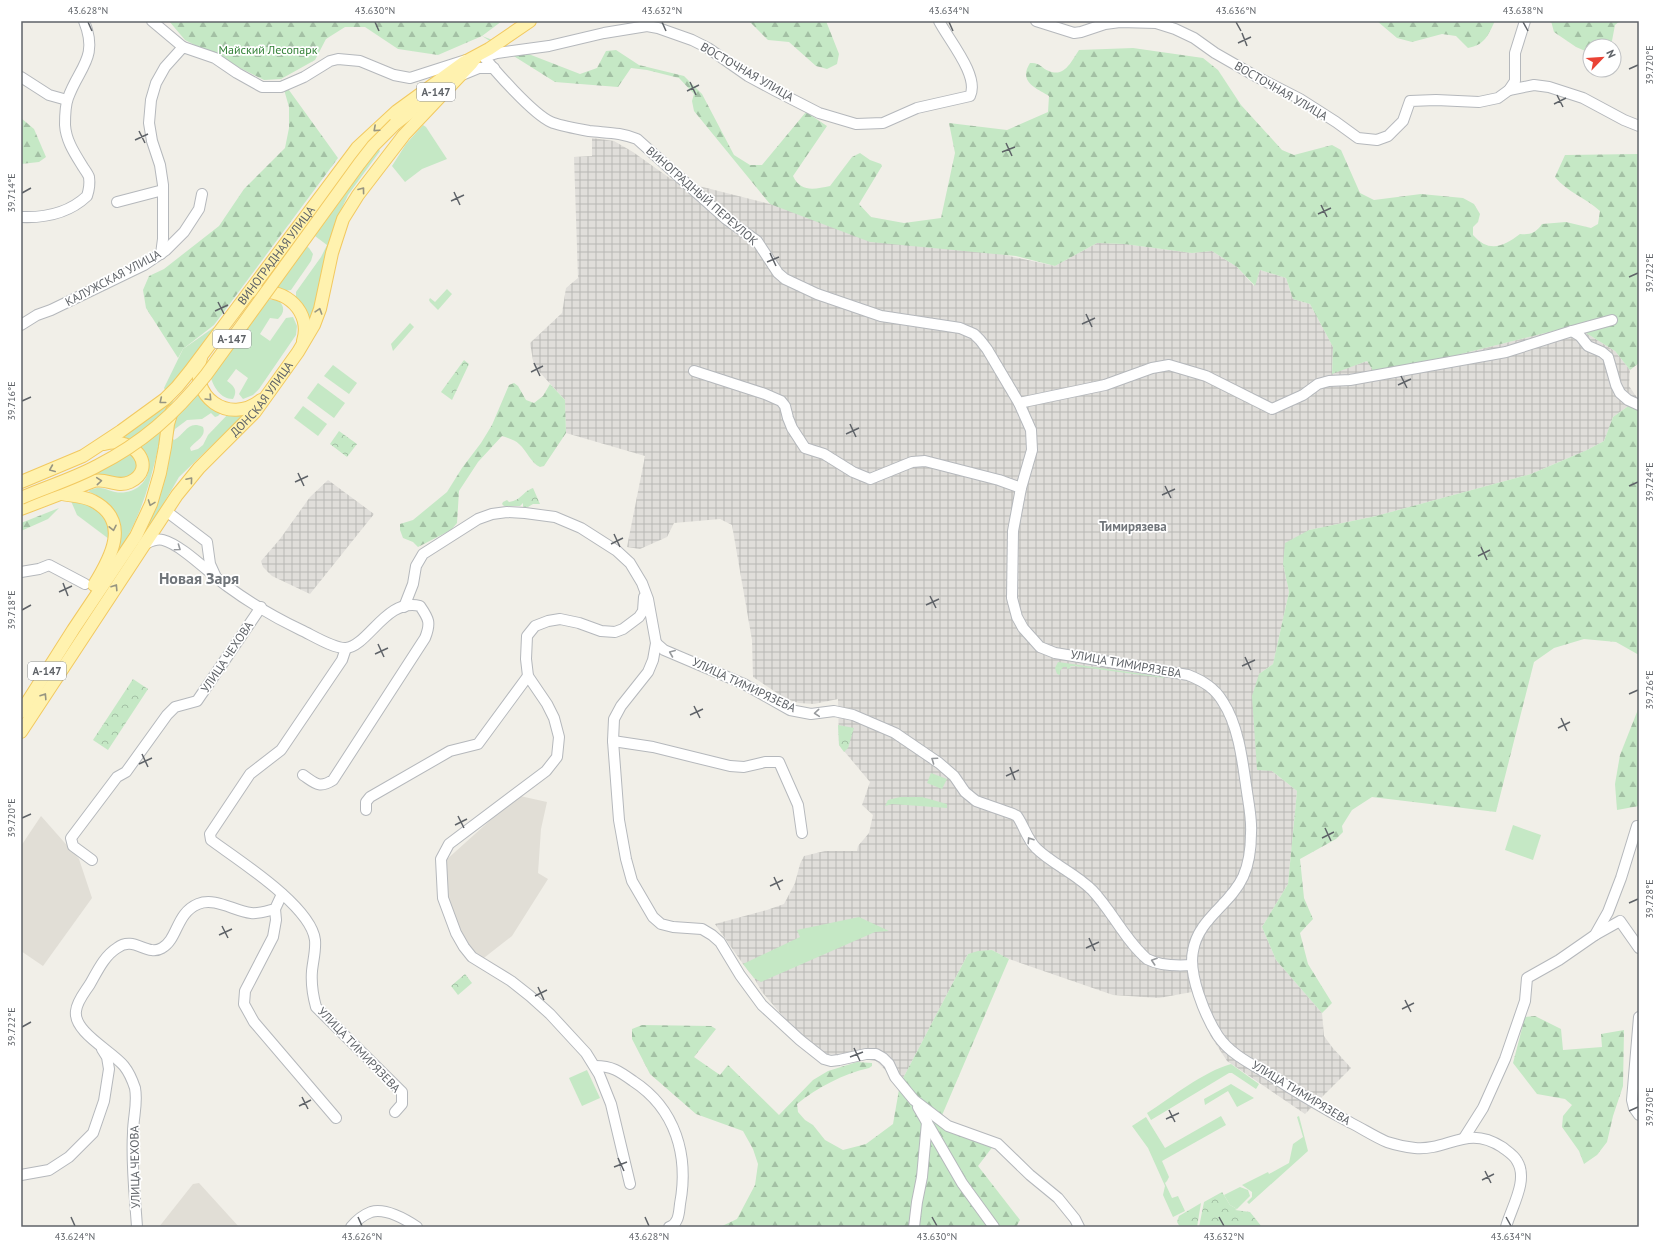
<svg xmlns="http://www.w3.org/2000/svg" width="1660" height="1248" font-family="'PT Sans',sans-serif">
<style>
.industrial{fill:url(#industrial-grid)}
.education{fill:#e1ded6}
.grass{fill:#c5e8c5}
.forest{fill:url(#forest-firs)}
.park{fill:url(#park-crowns)}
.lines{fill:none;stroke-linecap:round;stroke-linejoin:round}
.minor-casing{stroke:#b5b8bc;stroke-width:12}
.major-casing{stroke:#f2c960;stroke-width:14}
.minor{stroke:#fff;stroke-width:10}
.major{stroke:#fff2af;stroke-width:12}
.major-bridge-casing{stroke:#f2c960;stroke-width:14;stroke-linecap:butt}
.major-bridge{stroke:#fff2af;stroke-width:12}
.oneway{stroke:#979581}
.oneway2{stroke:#979a9d}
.ticks{fill:none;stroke:#5f6368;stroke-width:1.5}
.labels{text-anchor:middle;stroke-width:3.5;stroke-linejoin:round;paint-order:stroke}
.shield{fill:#fff;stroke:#8f9295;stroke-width:1}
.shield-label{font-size:11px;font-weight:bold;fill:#5f6368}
.park-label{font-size:12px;fill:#348238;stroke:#fff}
.street-label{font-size:12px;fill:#5f6368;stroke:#fff}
.neighbourhood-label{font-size:13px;font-weight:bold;fill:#70757a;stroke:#fff}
.district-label{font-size:16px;font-weight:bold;fill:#70757a;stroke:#fff}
.neatline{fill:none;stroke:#5f6368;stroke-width:1.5}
.ticks-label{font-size:10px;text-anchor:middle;fill:#5f6368}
</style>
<defs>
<pattern id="industrial-grid" width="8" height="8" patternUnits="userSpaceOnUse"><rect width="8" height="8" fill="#e0deda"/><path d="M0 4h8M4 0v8" fill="none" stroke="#b9b8b5"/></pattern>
<pattern id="forest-firs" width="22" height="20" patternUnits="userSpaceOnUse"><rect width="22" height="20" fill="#c5e8c5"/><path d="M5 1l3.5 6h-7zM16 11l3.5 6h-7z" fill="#a3c0a4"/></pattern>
<pattern id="park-crowns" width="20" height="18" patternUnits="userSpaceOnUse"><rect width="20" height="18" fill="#c5e8c5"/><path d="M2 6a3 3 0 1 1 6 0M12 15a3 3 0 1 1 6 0" fill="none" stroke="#a3c0a4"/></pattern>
</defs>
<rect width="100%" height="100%" fill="#f1efe8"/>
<g class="industrial">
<polygon points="592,138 614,141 633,152 671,179 770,204 1055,266 1097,243 1124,244 1192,253 1212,251 1237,267 1254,286 1260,270 1286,278 1293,299 1310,304 1333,347 1332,373 1367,361 1374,371 1457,355 1561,329 1586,333 1615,351 1630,370 1629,386 1638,399 1613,417 1604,441 1587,450 1531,474 1376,516 1309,530 1283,564 1289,592 1273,664 1259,674 1272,771 1297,791 1288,884 1262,927 1276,960 1322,1013 1324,1036 1332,1047 1351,1068 1305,1114 1227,1061 1210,1035 1192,992 1159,998 1113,995 1009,959 992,950 968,954 900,1084 876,1061 830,1054 824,1056 793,1028 762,992 754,978 743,964 715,924 767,910 784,904 795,883 800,864 804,856 825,851 857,851 858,846 869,833 873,815 862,805 870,782 839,745 838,699 814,704 799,703 786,699 753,677 752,640 732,525 720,519 674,523 667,537 640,549 627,547 645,456 566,433 565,400 534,366 530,343 562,313 566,288 578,278 574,157 592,156"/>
<polygon points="328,480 374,514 310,594 272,576 263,567 261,561 280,539 310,497"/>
</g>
<g class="education">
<polygon points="520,796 547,802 541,829 538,873 548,879 512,936 480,961 464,945 447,905 445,861 514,799"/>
<polygon points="41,816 79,859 92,898 43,966 21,951 21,846"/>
<polygon points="199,1183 239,1227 159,1227 193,1184"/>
</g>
<g class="grass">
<polygon points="423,125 426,127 447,159 422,169 405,182 392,166 406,144"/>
<polygon points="378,148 380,151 348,195 336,221 323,284 309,322 296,298 296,292 321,257 327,245 315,236"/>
<polygon points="303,244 309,248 313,254 311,261 291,290 284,291 277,288 273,275"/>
<polygon points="447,289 452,294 438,310 430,302 429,300 430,298 435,302"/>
<path d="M264 300H276L280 302C285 308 284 313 278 319L270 318 260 334 270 341 286 318 293 317 297 326 296 335 259 389 253 395 243 399 239 394 248 378 236 369 227 381C234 386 238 390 233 399 220 399 213 386 210 375Z"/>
<polygon points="410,323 414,327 393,351 391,344"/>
<polygon points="216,326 187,370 165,390 164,388 183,349"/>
<polygon points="333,365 357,383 349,394 324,376"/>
<polygon points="318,383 345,403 334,418 307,398"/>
<path d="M200 386 222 412 218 416 215 417 211 413 202 419 187 420 175 429 172 438 174 440C186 434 187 420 203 427 207 437 194 441 190 448L191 451 198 449 203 445 208 435 231 411 250 409 179 477 139 546 55 675 52 673 132 549 173 417Z"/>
<path d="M175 396C159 433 155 473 140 510 128 541 108 569 89 596L113 556 109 505 101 498 88 491C91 490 96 487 100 488 105 488 110 491 115 492 132 495 148 485 149 466 149 457 143 445 134 440 130 439 126 439 123 437Z"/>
<polygon points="303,406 327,424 318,436 294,418"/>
<polygon points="131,454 136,461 136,470 127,479 75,483"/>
<polygon points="71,501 87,502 105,517 109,527 109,539 77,515"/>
<polygon points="1058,662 1164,677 1164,678 1074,666 1070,666 1071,668 1067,669 1067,667 1063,667 1060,671 1060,675 1057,674 1055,668"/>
<polygon points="931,773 947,779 942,789 927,783"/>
<polygon points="900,797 922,797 947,804 947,808 892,804 885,806 888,800"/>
<polygon points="1513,825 1541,835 1533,860 1505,850"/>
<polygon points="859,917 889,931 875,932 761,982 754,978 743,964 800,937 797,930"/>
<path d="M1231 1064 1259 1084 1256 1089 1232 1073H1229L1151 1120 1147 1113C1172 1097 1203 1072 1231 1064Z"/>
<polygon points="587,1070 600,1098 582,1106 569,1078"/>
<polygon points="1231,1084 1254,1098 1237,1107 1228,1091 1205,1105 1204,1099"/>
<polygon points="1221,1116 1226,1125 1162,1161 1169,1177 1167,1181 1165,1183 1172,1198 1178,1196 1185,1211 1173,1217 1163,1195 1165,1186 1148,1148 1132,1126 1146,1117 1165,1148"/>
<polygon points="1299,1116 1308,1151 1249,1204 1247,1202 1252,1197 1252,1192 1242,1185 1268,1172 1269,1174 1289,1163 1293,1144 1303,1137 1297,1117"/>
<polygon points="1240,1187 1248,1190 1250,1196 1237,1209 1230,1205 1224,1195"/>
</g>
<g class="forest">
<path d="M169 21H502L482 36 580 74 597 68 606 51 616 50 639 65 684 76 702 94 734 155 750 165H762L806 112 827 126 793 176C801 193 815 189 830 186L852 157 860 153 870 160 881 164 882 166 859 204 871 217 904 223 941 218 955 153 949 123 1007 130 1048 112 1049 96C1036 88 1018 82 1030 63 1040 62 1041 68 1049 71 1065 78 1072 60 1079 50L1133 48 1203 58 1218 70 1241 105 1282 150 1294 155 1332 145 1341 150 1360 193 1374 200 1421 194 1463 198 1474 204 1480 214 1478 222 1473 227V235C1489 253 1503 247 1520 234 1530 235 1536 233 1542 224L1566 222 1591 228 1598 224 1600 211C1586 198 1567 192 1555 177L1565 155 1639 154V363L1630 370 1615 351 1586 333 1561 329 1457 355 1374 372 1367 361 1332 374 1333 347 1310 304 1293 299 1286 278 1260 270 1255 286 1237 267 1212 251 1192 253 1124 244 1097 243 1055 266 1016 256 870 242 770 204 694 111 692 101 694 94 679 78 647 70 631 68 618 87 555 82 482 36 438 55 398 49 365 27H345L326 39 315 60 281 79 338 158 214 325 183 349 178 358 146 308 143 290 149 276 164 269 219 226 244 189 285 148 289 128V107L281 79 264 80 185 40Z"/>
<polygon points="749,21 826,21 839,54 837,64 827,69 816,66 789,42 768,40"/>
<path d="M1377 21H1495C1488 35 1485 45 1468 48L1456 36 1442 34 1412 42 1397 38Z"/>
<polygon points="1551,21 1620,21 1615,25 1611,46 1590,46 1590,53 1576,47 1554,32"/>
<polygon points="21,118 34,129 46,157 39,162 21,164"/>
<path d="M514 383 518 386 526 400 534 403 543 396 550 384 565 400 566 433 544 466 540 467C531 463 527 451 519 444 515 440 508 438 502 436L478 462 459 491 457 523 451 530 418 547 413 542 403 538 400 530V524L413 520 447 492 462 468 481 443 492 425 509 385Z"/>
<polygon points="1638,399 1639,400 1639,655 1616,642 1584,639 1554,648 1534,662 1496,812 1372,797 1352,810 1342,826 1343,832 1336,839 1300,859 1304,898 1313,919 1300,933 1308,964 1332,1003 1322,1013 1276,960 1262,927 1288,884 1297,791 1272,771 1257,770 1252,696 1259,674 1273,664 1289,592 1283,564 1285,543 1309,530 1376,516 1531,474 1587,450 1604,441 1613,417"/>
<polygon points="59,508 48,519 21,531 21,523"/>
<polygon points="1639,707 1639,806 1617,810 1615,784 1620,755"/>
<path d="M992 950 1009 959 940 1120 997 1141 978 1166 1020 1220 1016 1227H720L737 1219 755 1185 758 1164 753 1149 743 1131 696 1114 650 1074 632 1039V1029L642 1025 711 1026 716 1029 694 1057 720 1075 728 1065 779 1115 813 1080 828 1071 857 1062 872 1063V1066L869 1068C843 1074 818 1087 797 1104L798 1112 805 1120 813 1125 825 1140 843 1150 866 1144 893 1124 900 1084 968 954 978 951Z"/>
<polygon points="1535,1016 1561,1029 1563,1050 1602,1047 1601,1034 1624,1030 1623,1086 1613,1116 1607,1142 1597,1155 1584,1164 1579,1151 1562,1127 1563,1116 1572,1105 1565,1099 1537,1094 1513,1063 1525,1017"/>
</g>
<g class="park">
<polygon points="464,360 469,364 452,400 441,392"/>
<polygon points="339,431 357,444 347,457 330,444"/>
<path d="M533 488 540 504H533L528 507H523V503L520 506H504L502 504 503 502 507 500 509 502C522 500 522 492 533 488Z"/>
<polygon points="133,679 148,689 108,750 93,740"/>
<polygon points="838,725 854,728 848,748 844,752 839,745"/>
<polygon points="465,974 472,983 458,995 451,986"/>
<polygon points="1222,1192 1230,1205 1237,1209 1235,1210 1250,1212 1262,1227 1199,1227 1204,1202"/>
<polygon points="1201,1203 1197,1227 1180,1227 1177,1222 1179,1216"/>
</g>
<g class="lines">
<defs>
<g id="minor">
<polyline points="152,21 183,47"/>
<polyline points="1036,21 1074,33 1081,32 1105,24 1120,22 1156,23 1175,29 1194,38 1215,53 1257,77 1300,99 1336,122 1358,138 1377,140 1388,136 1403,121 1410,101 1436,100 1479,102 1498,98 1509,90 1515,81 1515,53 1525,21"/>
<path d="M481 53C494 70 533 114 551 122 560 126 579 129 589 131 606 133 620 132 637 139L726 219 757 241 778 273 785 279 817 294 881 316 960 328 974 334 980 340 987 349 1019 403 1031 430 1032 450 1021 488 1013 531 1012 598 1017 617 1023 628 1040 647 1055 653 1188 675C1203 681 1215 688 1223 702 1239 726 1243 765 1247 792 1249 806 1252 820 1251 833 1251 848 1249 864 1243 877 1230 905 1198 919 1193 951 1188 974 1205 1016 1218 1036 1230 1054 1251 1064 1270 1075 1296 1092 1323 1108 1351 1123 1363 1129 1375 1137 1387 1142 1396 1145 1406 1147 1415 1148 1448 1151 1467 1124 1502 1147 1507 1151 1514 1155 1517 1161 1529 1180 1511 1208 1506 1227"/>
<path d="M484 57 497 53 549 46 604 33 647 26 658 28 692 40 708 48 748 76 776 91 819 113 856 124 883 123 917 108 970 96C980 76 948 39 939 21"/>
<polyline points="462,75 479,68 494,68"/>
<polyline points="21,77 49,95 67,100"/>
<polyline points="1509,90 1534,85 1549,87 1583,98 1624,120 1639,126"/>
<polyline points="117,202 163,190"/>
<path d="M21 217C45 218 69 213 87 196 89 190 90 184 89 177 88 174 85 170 83 167 75 154 66 141 65 125 65 116 65 106 68 98 79 67 99 58 84 21"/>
<polyline points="161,254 163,239 163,185 160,165 152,141 149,123 151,100 156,83 165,67 183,47 215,58 237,73 262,87 281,87 304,77 330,61 338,59 360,61 394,75 410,78 466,60"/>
<polyline points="21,325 37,315 51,310 144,265 166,250 184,232 199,209 202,194"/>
<polyline points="1572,331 1580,336 1588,346 1602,352 1608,357 1616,385 1620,393 1628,400 1639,405"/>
<polyline points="694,371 765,394 781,401 785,406 788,418 792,428 805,448 824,454 853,472 870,479 912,462 925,461 999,480 1021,488"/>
<polyline points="1019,403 1105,385 1152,368 1169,365 1206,376 1272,409 1303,395 1318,384 1329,381 1350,380 1506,352 1572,331 1612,320"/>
<polyline points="166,511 207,542 210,564 215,575"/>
<path d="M143 545C150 542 155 538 163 540 182 545 210 574 227 586 250 603 276 618 301 630 312 635 334 649 346 648 368 646 387 597 420 606 429 619 431 623 425 638L333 780C319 789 315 783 303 775"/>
<polyline points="21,572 39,569 49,565 85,584"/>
<polyline points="404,607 413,584 416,566 423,554 478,519 492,514 507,512 525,513 555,517 581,528 617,551 630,563 642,583 648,599 656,643 653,660 648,672 621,706 614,719 613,741 619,820 626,859 632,881 653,917 661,924 673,927 702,929 712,935 720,942 740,975 762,1005 800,1040 824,1059 831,1061 839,1060 866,1054 876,1054 883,1058 889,1064 895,1077 914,1100 948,1126 998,1144 1030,1175 1058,1198 1075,1219 1079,1227"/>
<path d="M656 643 664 650 744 684 790 710 811 714 834 711 853 715 895 733 939 763 954 776 965 792 976 801 1013 814 1017 816C1024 826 1027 839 1036 848 1052 864 1075 873 1092 890 1112 911 1125 940 1147 959 1160 966 1178 966 1192 965"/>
<path d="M346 648 342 660 281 750 250 774 210 834 211 840C238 860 311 906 315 940 316 950 313 961 312 971 311 983 313 996 316 1007L402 1092V1104L395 1112"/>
<polyline points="613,741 653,747 730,766 744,767 765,762 779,762 798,805 802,833"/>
<polyline points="366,810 366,802 370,797 450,751 478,744 528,676"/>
<polyline points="92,860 73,846 71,838 117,777 126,772 167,715 175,707 197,701 261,607"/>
<polyline points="275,909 276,920 273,937 245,991 244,1004 254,1022 336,1118"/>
<polyline points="1595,935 1620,921 1639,948"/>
<polyline points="1639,1017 1632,1100 1634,1108 1639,1115"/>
<path d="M595 1066C612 1066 619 1071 633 1081 676 1109 689 1156 680 1204 679 1212 679 1224 669 1227"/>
<polyline points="918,1107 962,1183 994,1227"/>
<polyline points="1464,1138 1483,1108 1505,1059 1525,1001 1527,978 1559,960 1595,935 1608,912 1621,878 1637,826 1639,826"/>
<polyline points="21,1175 49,1170 69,1157 93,1133 104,1101 109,1069 107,1057 102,1049"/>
<polyline points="630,1184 611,1104 599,1074 586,1053 550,1014 530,996 511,981 472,957 464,947 456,933 443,898 441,859 449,844 546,771 557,757 559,737 554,718 547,704 528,676 526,659 527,636 535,626 548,621 560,619 579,623 601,631 615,632 623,629 639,617 643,611 644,597"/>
<path d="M137 1227C135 1196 131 1164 133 1133 133 1117 138 1104 135 1088 133 1082 128 1071 124 1066 112 1051 73 1032 76 1011 77 1001 85 992 90 984 97 972 104 956 117 948 134 935 147 957 162 948 178 939 176 913 198 904 215 897 234 911 251 913 259 914 267 911 275 909L282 894"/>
<path d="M351 1227C356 1221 363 1215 371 1212 385 1208 405 1219 417 1227"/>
<polyline points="914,1227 917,1202 922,1177 927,1122"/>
</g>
<g id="major">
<polyline points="395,124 431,96"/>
<path d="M258 293C286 287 312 313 303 341"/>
<path d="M201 358C188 396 229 426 261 400"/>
<path id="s1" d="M21 482 83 456 121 431 165 399 177 387 190 371 357 148 397 111 463 63 489 49 530 21"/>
<path d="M62 494C72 496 84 496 93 501 132 521 110 559 94 585"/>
<path d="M21 509 94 481C107 478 117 488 130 482 158 469 135 435 104 444"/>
<polyline points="21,712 73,630 136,536 151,504 160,473 165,447 168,424 172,411"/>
<path id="s2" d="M21 732 177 495 199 468 255 412 298 352 314 325 320 309 332 253 343 219 358 195 404 135 471 64 476 57"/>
</g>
</defs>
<use href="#minor" class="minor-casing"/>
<use href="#major" class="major-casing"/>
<use href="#minor" class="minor"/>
<use href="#major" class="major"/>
<defs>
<path id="major-bridge" d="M21 498C46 487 73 479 97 466 142 443 174 415 206 375L359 164 373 146 395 124"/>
</defs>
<use href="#major-bridge" class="major-bridge-casing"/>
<use href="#major-bridge" class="major-bridge"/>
</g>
<defs><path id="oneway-chevron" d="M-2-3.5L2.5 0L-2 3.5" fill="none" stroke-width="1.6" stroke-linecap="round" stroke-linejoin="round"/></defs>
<g class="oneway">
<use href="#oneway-chevron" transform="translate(376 129) rotate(138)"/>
<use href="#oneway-chevron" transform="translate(362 190) rotate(-53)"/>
<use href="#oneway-chevron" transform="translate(319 311) rotate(-72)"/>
<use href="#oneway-chevron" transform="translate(209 398) rotate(46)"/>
<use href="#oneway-chevron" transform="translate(162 401) rotate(141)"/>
<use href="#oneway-chevron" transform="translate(52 469) rotate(157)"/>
<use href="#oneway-chevron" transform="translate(190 480) rotate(-50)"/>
<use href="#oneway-chevron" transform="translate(99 481) rotate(-5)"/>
<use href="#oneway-chevron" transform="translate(151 503) rotate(110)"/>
<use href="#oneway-chevron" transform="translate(113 528) rotate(78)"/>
<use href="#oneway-chevron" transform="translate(115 587) rotate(-57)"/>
<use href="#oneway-chevron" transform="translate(44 696) rotate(-57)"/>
</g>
<g class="oneway2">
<use href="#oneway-chevron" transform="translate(178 548) rotate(35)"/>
<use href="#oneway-chevron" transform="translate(672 653) rotate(-158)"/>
<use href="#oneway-chevron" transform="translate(817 713) rotate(175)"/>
<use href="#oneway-chevron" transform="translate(934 760) rotate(-145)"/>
<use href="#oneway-chevron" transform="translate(1030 840) rotate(-123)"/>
<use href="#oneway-chevron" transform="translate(1154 961) rotate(-162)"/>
</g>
<path class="ticks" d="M88 22 92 31M375 22 379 31M662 22 666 31M949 22 953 31M1236 22 1241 31M1523 22 1528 31M1242 33 1247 46M1238 43 1251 37M1629 69 1638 65M690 82 696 95M687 91 699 85M1557 95 1563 107M1554 104 1566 98M139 131 145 143M135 140 148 134M1006 143 1012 156M1002 152 1015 147M454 192 460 205M22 193 31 188M451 201 464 195M1321 205 1327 217M1318 214 1331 208M770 253 776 266M767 262 779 257M1629 277 1638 273M218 302 224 314M215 311 228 305M1086 314 1092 327M1082 324 1095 318M534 363 540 376M531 372 543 366M1401 376 1407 388M1398 385 1411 379M22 401 31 397M850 424 856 437M846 434 859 428M298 473 304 486M295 482 308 476M1165 486 1171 498M1629 486 1638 482M1162 495 1175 489M614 534 620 547M611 544 623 538M1481 547 1487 560M1478 556 1490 550M63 583 68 596M59 592 72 586M930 596 936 608M926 605 939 599M22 610 31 605M378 644 384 657M375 654 388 648M1245 657 1251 670M1242 666 1255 660M1629 694 1638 690M694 706 700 718M690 715 703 709M1561 718 1567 731M1558 728 1570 722M142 754 148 767M139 764 152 758M1010 767 1015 780M1006 776 1019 770M458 816 464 828M22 818 31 814M455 825 467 819M1325 828 1331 841M1322 838 1334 832M774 877 780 890M770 886 783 880M1629 903 1638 899M222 926 228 938M219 935 232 929M1089 938 1095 951M1086 948 1099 942M538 987 544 1000M535 996 547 990M1405 1000 1411 1012M1402 1009 1414 1003M22 1027 31 1022M854 1048 860 1061M850 1057 863 1052M302 1097 308 1109M299 1106 311 1100M1169 1110 1175 1122M1629 1111 1638 1107M1166 1119 1179 1113M618 1158 624 1171M614 1167 627 1162M1485 1171 1491 1183M1482 1180 1494 1174M71 1217 75 1226M358 1217 362 1226M645 1217 649 1226M932 1217 937 1226M1219 1217 1224 1226M1506 1217 1511 1226"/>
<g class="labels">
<g class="shield">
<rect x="417" y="83" width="38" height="18" rx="3"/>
<rect x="213" y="330" width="38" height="18" rx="3"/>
<rect x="28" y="662" width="38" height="18" rx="3"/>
</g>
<g class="shield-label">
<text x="436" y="96">А-147</text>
<text x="232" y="343">А-147</text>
<text x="47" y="675">А-147</text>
</g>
<g class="park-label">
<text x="268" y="54">Майский Лесопарк</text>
</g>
<g class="street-label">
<text transform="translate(747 72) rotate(30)" y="4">ВОСТОЧНАЯ УЛИЦА</text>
<text transform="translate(1281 91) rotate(30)" y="4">ВОСТОЧНАЯ УЛИЦА</text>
<text transform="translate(702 196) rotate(41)" y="4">ВИНОГРАДНЫЙ ПЕРЕУЛОК</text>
<text dy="4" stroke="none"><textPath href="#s1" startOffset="349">ВИНОГРАДНАЯ УЛИЦА</textPath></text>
<text transform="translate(113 278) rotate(-28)" y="4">КАЛУЖСКАЯ УЛИЦА</text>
<text dy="4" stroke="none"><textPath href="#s2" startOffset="412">ДОНСКАЯ УЛИЦА</textPath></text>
<text transform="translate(227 657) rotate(-56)" y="4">УЛИЦА ЧЕХОВА</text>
<text transform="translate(1126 664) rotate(10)" y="4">УЛИЦА ТИМИРЯЗЕВА</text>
<text transform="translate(744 685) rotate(25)" y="4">УЛИЦА ТИМИРЯЗЕВА</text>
<text transform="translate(359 1050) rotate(46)" y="4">УЛИЦА ТИМИРЯЗЕВА</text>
<text transform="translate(1301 1093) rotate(31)" y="4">УЛИЦА ТИМИРЯЗЕВА</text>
<text transform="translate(135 1167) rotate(-91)" y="4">УЛИЦА ЧЕХОВА</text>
</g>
<g class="neighbourhood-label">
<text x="1133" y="531">Тимирязева</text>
</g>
<g class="district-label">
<text x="199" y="584">Новая Заря</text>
</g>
</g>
<rect width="1660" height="1248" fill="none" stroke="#ffffff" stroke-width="44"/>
<g transform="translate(1602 58) rotate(65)"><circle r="19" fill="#ffffff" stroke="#bfc1c3"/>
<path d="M0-3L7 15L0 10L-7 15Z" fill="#ea4335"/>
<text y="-6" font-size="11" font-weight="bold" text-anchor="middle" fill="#5f6368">N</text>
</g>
<rect x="22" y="22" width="1616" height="1204" class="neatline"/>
<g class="ticks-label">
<text x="88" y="14">43.628°N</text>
<text x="375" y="14">43.630°N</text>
<text x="662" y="14">43.632°N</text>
<text x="949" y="14">43.634°N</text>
<text x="1236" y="14">43.636°N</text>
<text x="1523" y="14">43.638°N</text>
<text transform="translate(1649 65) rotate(-90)" y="4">39.720°E</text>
<text transform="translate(11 193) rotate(-90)" y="4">39.714°E</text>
<text transform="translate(1649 273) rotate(-90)" y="4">39.722°E</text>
<text transform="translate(11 401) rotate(-90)" y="4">39.716°E</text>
<text transform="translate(1649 482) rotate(-90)" y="4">39.724°E</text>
<text transform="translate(11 610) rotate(-90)" y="4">39.718°E</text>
<text transform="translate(1649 690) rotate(-90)" y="4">39.726°E</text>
<text transform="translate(11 818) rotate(-90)" y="4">39.720°E</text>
<text transform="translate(1649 899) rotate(-90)" y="4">39.728°E</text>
<text transform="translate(11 1027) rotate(-90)" y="4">39.722°E</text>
<text transform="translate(1649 1107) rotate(-90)" y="4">39.730°E</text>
<text x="75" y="1240">43.624°N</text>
<text x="362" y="1240">43.626°N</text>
<text x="649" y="1240">43.628°N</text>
<text x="937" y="1240">43.630°N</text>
<text x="1224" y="1240">43.632°N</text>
<text x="1511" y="1240">43.634°N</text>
</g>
</svg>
